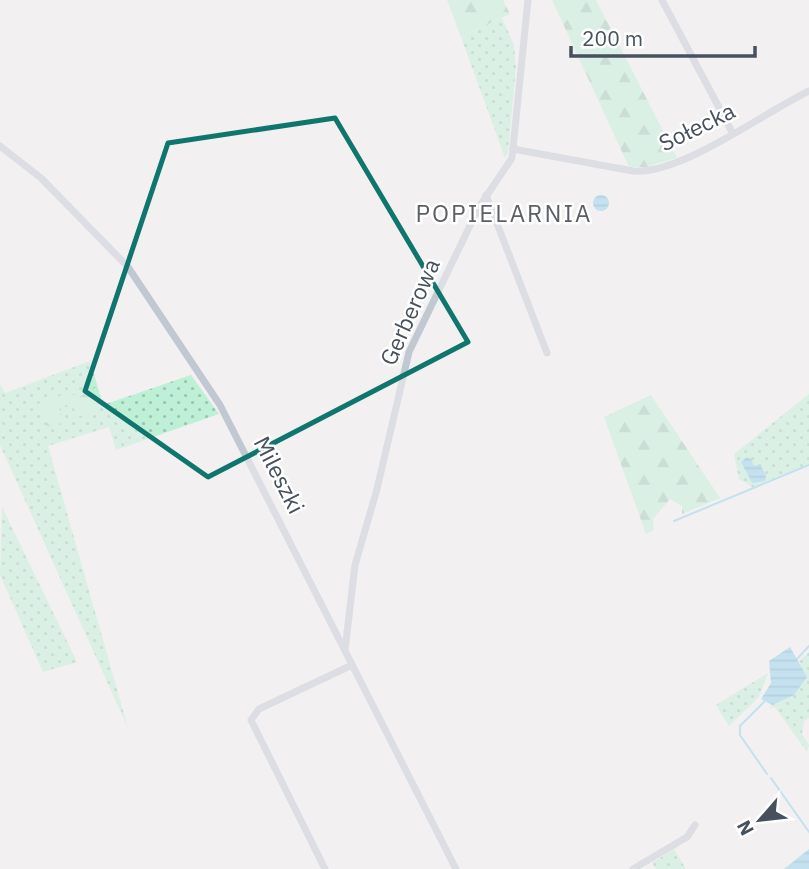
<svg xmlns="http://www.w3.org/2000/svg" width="809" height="869" font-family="'IBM Plex Sans',sans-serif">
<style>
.green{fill:url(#green-dots)}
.forest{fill:url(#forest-firs)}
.water{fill:url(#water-rules)}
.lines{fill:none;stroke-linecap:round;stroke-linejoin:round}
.stream{stroke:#8acfee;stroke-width:2}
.minor{stroke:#c0c8d2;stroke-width:7}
.marked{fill:none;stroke:#0f766e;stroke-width:5;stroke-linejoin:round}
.labels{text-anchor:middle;stroke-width:5;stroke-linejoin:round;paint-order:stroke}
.street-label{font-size:23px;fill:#47515e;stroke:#fff}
.neighbourhood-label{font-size:24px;letter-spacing:2px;fill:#5c5f65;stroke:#fff}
</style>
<defs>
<pattern id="green-dots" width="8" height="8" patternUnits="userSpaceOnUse" patternTransform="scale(1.75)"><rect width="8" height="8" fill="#bef0d6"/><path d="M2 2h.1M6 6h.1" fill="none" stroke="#9cc5b1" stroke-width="1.8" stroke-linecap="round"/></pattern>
<pattern id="forest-firs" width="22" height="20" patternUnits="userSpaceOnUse" patternTransform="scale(1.75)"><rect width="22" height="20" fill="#bef0d6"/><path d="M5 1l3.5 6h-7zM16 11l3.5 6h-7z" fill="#9cc5b1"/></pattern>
<pattern id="water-rules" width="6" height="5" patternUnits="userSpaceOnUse" patternTransform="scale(1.75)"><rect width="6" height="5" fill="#8acfee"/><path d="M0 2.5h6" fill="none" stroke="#73aac4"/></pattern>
</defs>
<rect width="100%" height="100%" fill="#f2f0f0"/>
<g class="green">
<polygon points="502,18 514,45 516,67 508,153 505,158 461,37"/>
<polygon points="90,361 103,405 191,375 219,414 116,450 109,427 48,446 128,728 0,445 0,384 5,393"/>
<polygon points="809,394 809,465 754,488 739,479 734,454"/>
<polygon points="2,507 77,662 43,672 0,575"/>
<path d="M809 652V718L804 721 802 734 809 745 807 752 775 707 769 708C780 697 794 692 804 682L799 661Z"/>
<polygon points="768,673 759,697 729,726 716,705"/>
<polygon points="674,849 686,869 656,869 652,863"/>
</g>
<g class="forest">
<polygon points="447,0 503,0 510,14 461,37"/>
<polygon points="552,0 596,0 677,158 646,167 629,167"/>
<polygon points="96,387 99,401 93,414 75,417 74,405 59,409 65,421 53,427 47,426 39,403 65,394 81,396"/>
<polygon points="651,395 720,498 682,514 682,506 670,499 653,519 654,530 646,534 604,417"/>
</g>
<g class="water">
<circle cx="601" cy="203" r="8"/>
<polygon points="747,457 752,460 753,465 761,466 766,476 765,481 752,483 741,462"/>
<polygon points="790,647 807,677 794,695 772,705 761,699 771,683 769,661"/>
<polygon points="809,849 809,869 784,869"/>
</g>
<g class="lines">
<g class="stream">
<polyline points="674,521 809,465"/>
<polyline points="797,659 809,646"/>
<polyline points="765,701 740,726 740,735 767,774"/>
<polyline points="771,778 809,832"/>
</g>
<g class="minor">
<polyline points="662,0 732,132"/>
<polyline points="0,146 41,178 128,267 220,405 456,869"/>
<path d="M513 149 633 171C681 175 763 113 809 91"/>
<polyline points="486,195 547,353"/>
<polyline points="345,650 355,565 377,489 409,352 479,207 512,158 528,0"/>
<polyline points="325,869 251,720 259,709 352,665"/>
<polyline points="633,869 687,837 695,825"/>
</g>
</g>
<path d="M0 0H809V869H0ZM335 118 468 342 208 477 85 391 168 143Z" fill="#f2f0f0" fill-opacity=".55" fill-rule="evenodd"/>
<path class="marked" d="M335 118 468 342 208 477 85 391 168 143Z"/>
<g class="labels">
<g class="street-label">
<text transform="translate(697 127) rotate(-26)" y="8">Sołecka</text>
<text transform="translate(410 312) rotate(-66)" y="8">Gerberowa</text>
<text transform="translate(279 475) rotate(63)" y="8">Mileszki</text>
</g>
<g class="neighbourhood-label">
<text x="504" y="222">POPIELARNIA</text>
</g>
</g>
<g transform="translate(760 820) rotate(242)" stroke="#ffffff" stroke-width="5" paint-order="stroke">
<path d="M0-5L12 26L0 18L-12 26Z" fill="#47515e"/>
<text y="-10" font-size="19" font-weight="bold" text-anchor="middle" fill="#47515e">N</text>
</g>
<path d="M571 46v10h184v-10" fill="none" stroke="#47515e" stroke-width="3.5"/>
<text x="582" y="46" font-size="21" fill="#47515e" stroke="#ffffff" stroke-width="5" paint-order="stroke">200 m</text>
</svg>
